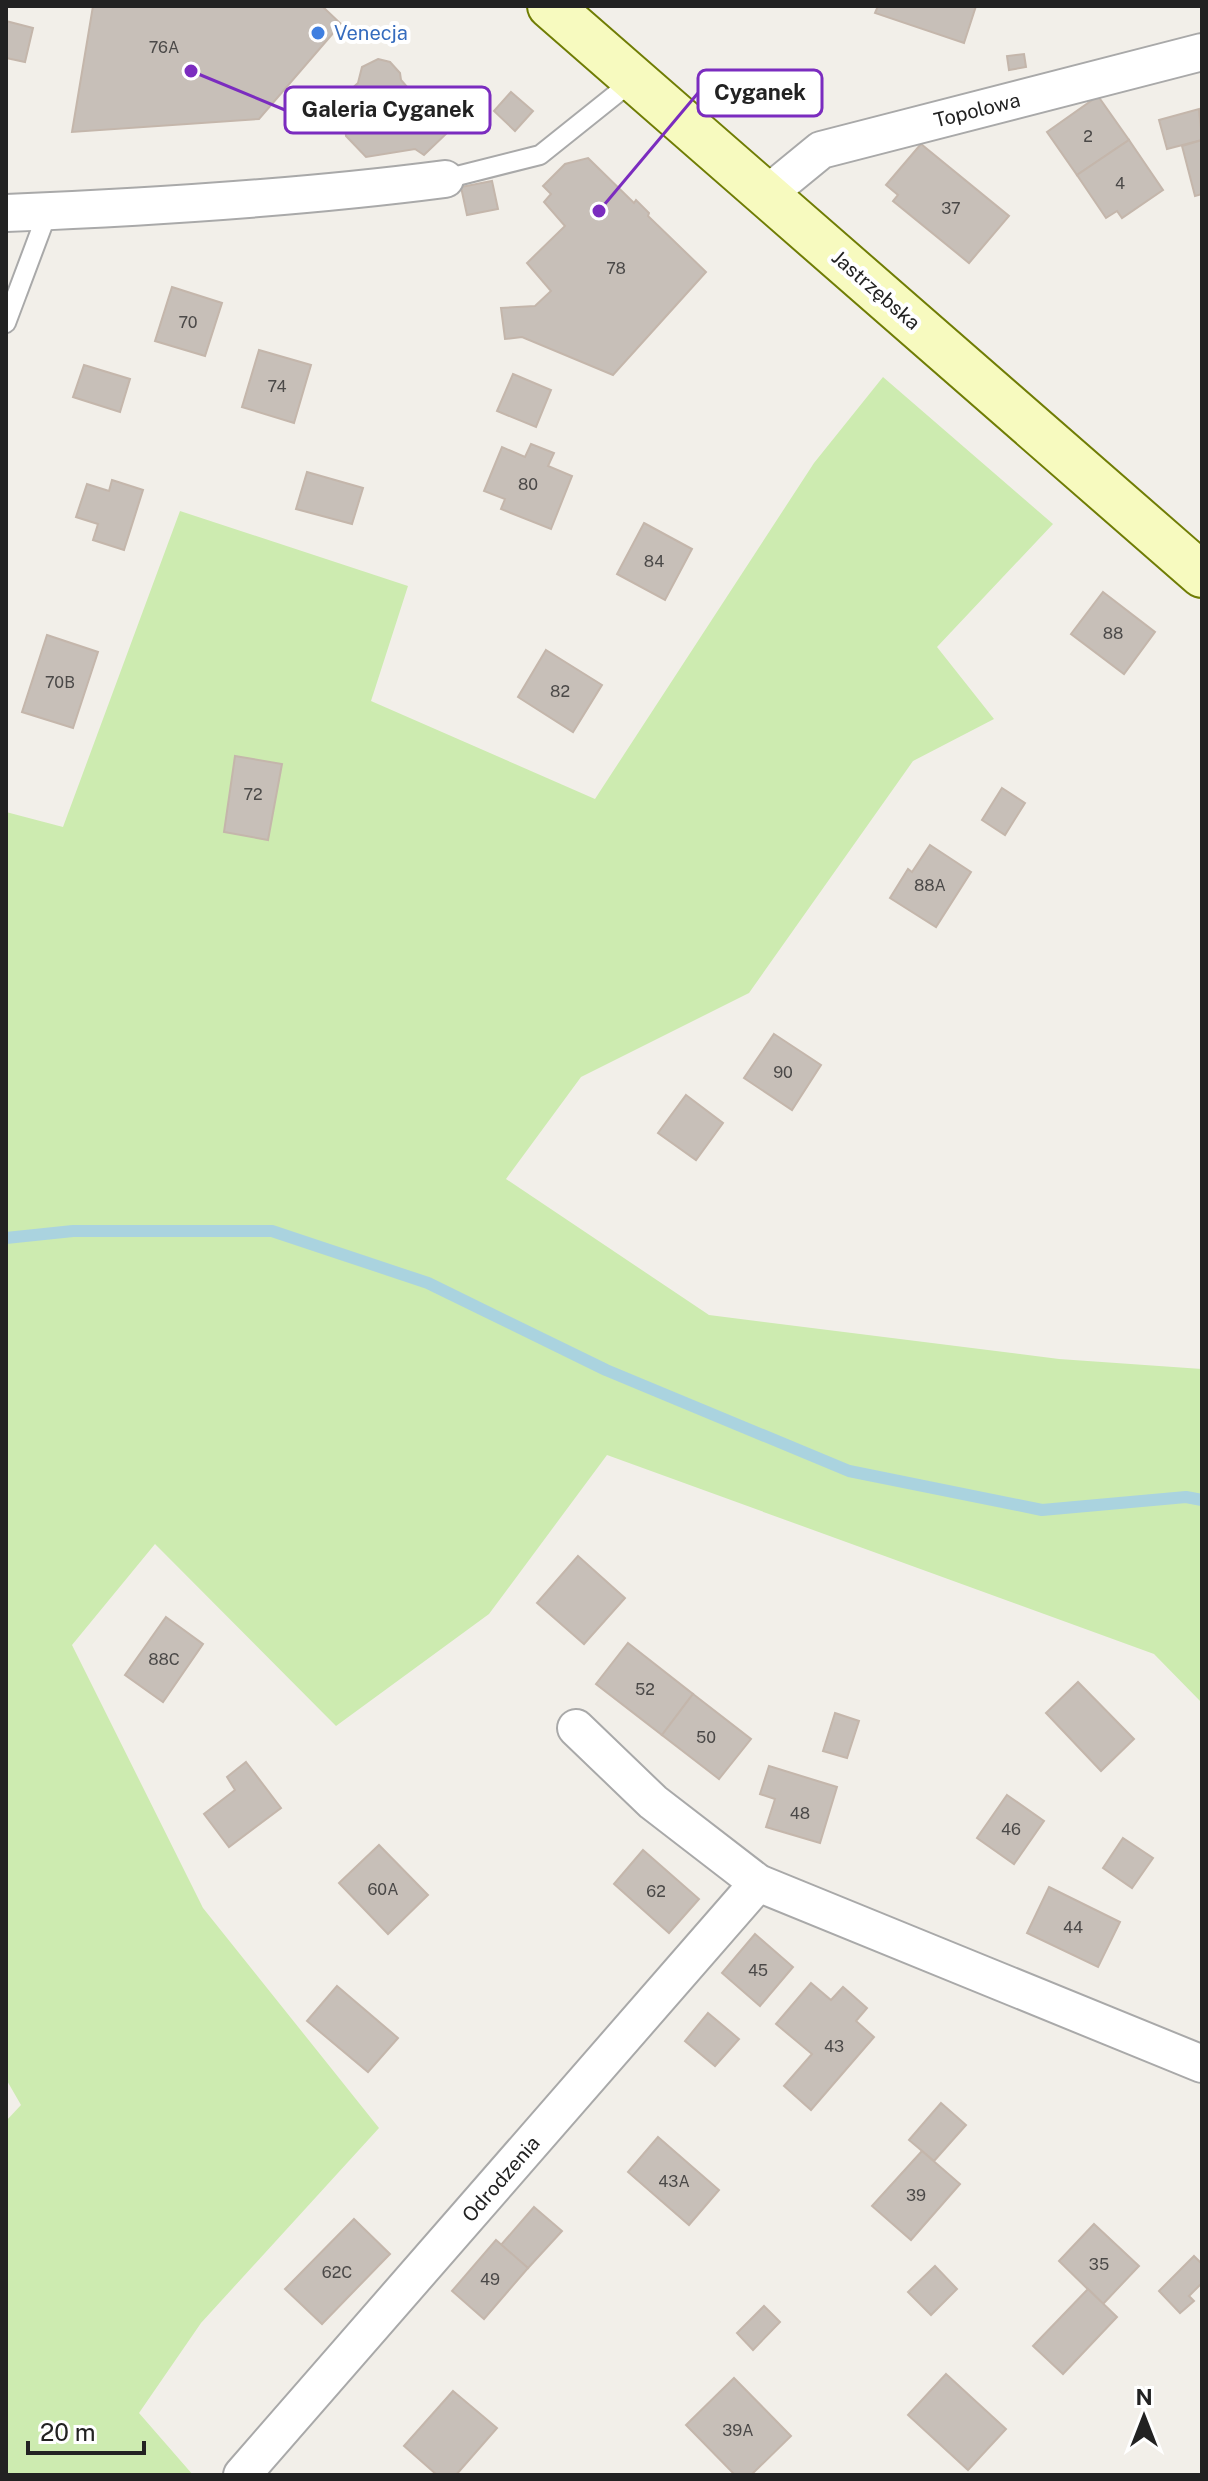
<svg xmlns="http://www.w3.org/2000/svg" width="1208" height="2481" font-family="'Public Sans',sans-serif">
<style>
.grass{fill:#cdebb0}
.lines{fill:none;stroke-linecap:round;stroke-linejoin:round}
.stream{stroke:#aad3df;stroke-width:12}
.building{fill:#c7bfb8;stroke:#c4b6ab;stroke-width:2}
.lane-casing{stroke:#a9a9a9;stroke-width:22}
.street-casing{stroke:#a9a9a9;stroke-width:40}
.secondary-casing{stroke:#707d05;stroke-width:48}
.lane{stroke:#fff;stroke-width:18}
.street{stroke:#fff;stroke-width:36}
.secondary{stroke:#f7fabf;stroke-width:44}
.shop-dot{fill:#3f7fe0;stroke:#fff;stroke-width:3}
.labels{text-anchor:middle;stroke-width:8;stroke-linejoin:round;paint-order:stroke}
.number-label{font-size:16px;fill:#4b4948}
.shop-label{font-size:20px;fill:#366cbe;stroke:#fff;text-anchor:start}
.street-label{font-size:20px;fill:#222;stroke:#fff}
.leader{fill:none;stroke:#7b2cbf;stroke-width:3}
.callout-dot{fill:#7b2cbf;stroke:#fff;stroke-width:3}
.callout{fill:#fff;stroke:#7b2cbf;stroke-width:3}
.callout-label{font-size:22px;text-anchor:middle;font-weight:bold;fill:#222}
</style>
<rect width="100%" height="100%" fill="#f2efe9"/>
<polygon class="grass" points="883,377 1053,524 937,647 994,719 913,761 749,993 581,1077 506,1179 709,1315 1059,1359 1202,1369 1202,1703 1154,1654 607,1455 489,1614 336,1726 155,1544 72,1645 203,1908 379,2128 201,2323 139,2413 193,2475 6,2475 6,2121 21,2105 6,2079 6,812 63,827 180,511 408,586 371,701 595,799 814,463"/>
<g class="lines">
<polyline class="stream" points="6,1238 73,1231 272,1231 428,1283 606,1370 849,1471 1042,1510 1186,1497 1202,1500"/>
</g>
<g class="building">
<polygon points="93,6 322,6 341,24 259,119 72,132"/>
<polygon points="878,6 976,6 964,43 875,13"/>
<polygon points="6,21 33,28 25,62 6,58"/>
<polygon points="1024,54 1026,67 1009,70 1007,56"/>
<polygon points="378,59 390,62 400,73 401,80 447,133 424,155 415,149 366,157 346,136 344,116 338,101 358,83 362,67"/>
<polygon points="511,92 533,111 515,131 494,111"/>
<polygon points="1098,96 1129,140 1077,175 1047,132"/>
<polygon points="1199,109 1202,140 1167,149 1159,120"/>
<polygon points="1129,140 1163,190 1122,218 1117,211 1106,218 1077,175"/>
<polygon points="1202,140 1202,194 1195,196 1182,146"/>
<polygon points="921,144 1009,216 969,263 893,201 898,195 886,185"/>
<polygon points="588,158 634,203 636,200 649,213 648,216 706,272 613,375 522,337 505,339 501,308 535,306 551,291 527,263 565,226 544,202 551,194 543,186 565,164"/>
<polygon points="492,181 498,209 467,215 461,187"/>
<polygon points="172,287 222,303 205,356 155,341"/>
<polygon points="259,350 311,365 294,423 242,407"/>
<polygon points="84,365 130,379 120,412 73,397"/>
<polygon points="513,374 551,390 536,427 497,411"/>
<polygon points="531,444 554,453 548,466 572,476 551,529 501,509 505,499 484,491 502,447 525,457"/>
<polygon points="307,472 363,488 352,524 296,509"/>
<polygon points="112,480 143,490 124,550 93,540 98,524 76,517 87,484 109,491"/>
<polygon points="644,523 692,549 665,600 617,574"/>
<polygon points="1103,592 1155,632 1124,674 1071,634"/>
<polygon points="47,635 98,652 73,728 22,712"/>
<polygon points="546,650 602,685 573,732 518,697"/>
<polygon points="235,756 282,764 268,840 224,832"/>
<polygon points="1002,788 1025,803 1005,835 982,820"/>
<polygon points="930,845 971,872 936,927 890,898 908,869 912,872"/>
<polygon points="774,1034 821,1065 792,1110 744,1078"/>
<polygon points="686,1095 723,1123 696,1160 658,1133"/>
<polygon points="578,1556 625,1598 584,1644 537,1603"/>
<polygon points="166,1617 203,1644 163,1702 125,1675"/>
<polygon points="628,1643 693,1694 662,1735 596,1684"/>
<polygon points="1078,1682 1134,1739 1101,1771 1046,1713"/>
<polygon points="693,1694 751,1739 719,1779 662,1735"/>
<polygon points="835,1713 859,1721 847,1758 823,1751"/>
<polygon points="246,1762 281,1808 229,1847 204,1814 235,1790 227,1777"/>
<polygon points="769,1766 837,1787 820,1843 766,1827 775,1799 760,1794"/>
<polygon points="1007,1795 1044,1821 1014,1864 977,1838"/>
<polygon points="1123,1838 1153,1858 1132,1888 1103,1868"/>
<polygon points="379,1845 428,1895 388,1934 339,1883"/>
<polygon points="643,1850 699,1899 669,1933 614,1884"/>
<polygon points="1049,1887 1120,1922 1098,1967 1027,1933"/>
<polygon points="755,1934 793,1967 760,2006 722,1973"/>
<polygon points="811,1983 831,2000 843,1987 867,2008 856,2021 874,2037 811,2110 784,2086 812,2054 776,2024"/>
<polygon points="337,1986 398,2038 368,2072 307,2021"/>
<polygon points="708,2013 739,2039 715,2066 685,2041"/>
<polygon points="941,2103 966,2125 934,2161 909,2140"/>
<polygon points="658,2137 719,2190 689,2225 628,2172"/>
<polygon points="922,2151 960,2184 911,2240 872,2206"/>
<polygon points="534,2207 562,2231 528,2268 501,2245"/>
<polygon points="354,2219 390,2254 322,2324 285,2289"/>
<polygon points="1094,2224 1139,2266 1103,2304 1059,2261"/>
<polygon points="496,2240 528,2268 484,2319 452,2291"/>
<polygon points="1194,2256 1202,2264 1202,2283 1189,2296 1194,2301 1180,2313 1159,2291"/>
<polygon points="935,2266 957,2289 931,2315 908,2292"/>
<polygon points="1088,2289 1117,2317 1063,2374 1033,2346"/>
<polygon points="764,2306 780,2322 753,2350 737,2333"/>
<polygon points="946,2374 1006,2429 968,2470 908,2415"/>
<polygon points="734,2378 791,2436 751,2475 735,2475 686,2425"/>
<polygon points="453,2391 497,2428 456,2475 437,2475 404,2446"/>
</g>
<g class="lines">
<defs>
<g id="lane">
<polyline points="445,179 540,155 635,79"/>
<polyline points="6,323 48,211"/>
</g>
<g id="street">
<polyline points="766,195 821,150 1202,52"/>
<path d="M6 213C153 207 299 198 445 179"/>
<polyline points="576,1728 653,1802 758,1883 1202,2064"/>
<polyline points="242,2475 758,1883"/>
</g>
<polyline id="secondary" points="550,6 1202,575"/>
</defs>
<use href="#lane" class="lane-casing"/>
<use href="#street" class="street-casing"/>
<use href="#secondary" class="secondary-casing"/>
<use href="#lane" class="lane"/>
<use href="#street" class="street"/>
<use href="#secondary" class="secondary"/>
</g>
<circle class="shop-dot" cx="318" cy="33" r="8"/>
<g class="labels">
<g class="number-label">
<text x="164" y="53">76A</text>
<text x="1088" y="142">2</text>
<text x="1120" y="189">4</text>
<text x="951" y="214">37</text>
<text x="616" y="274">78</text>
<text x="188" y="328">70</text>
<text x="277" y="392">74</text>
<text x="528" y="490">80</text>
<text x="654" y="567">84</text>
<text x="1113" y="639">88</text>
<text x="60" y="688">70B</text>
<text x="560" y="697">82</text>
<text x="253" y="800">72</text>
<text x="930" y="891">88A</text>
<text x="783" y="1078">90</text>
<text x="164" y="1665">88C</text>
<text x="645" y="1695">52</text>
<text x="706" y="1743">50</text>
<text x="800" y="1819">48</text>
<text x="1011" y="1835">46</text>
<text x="383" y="1895">60A</text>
<text x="656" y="1897">62</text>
<text x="1073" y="1933">44</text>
<text x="758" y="1976">45</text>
<text x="834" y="2052">43</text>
<text x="674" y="2187">43A</text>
<text x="916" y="2201">39</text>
<text x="1099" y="2270">35</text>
<text x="337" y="2278">62C</text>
<text x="490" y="2285">49</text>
<text x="738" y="2436">39A</text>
</g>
<g class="shop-label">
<text x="334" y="40">Venecja</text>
</g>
<g class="street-label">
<text transform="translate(977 110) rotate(-14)" y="7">Topolowa</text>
<text transform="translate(876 290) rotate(41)" y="7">Jastrzębska</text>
<text transform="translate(501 2179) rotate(-49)" y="7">Odrodzenia</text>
</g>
</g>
<path class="leader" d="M599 211L698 93M191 71L285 110"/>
<g class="callout-dot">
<circle cx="599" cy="211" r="8"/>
<circle cx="191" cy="71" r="8"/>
</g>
<g class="callout">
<rect x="698" y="70" width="124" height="46" rx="8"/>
<rect x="285" y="87" width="205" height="46" rx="8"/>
</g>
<g class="callout-label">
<text x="760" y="100">Cyganek</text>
<text x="388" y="117">Galeria Cyganek</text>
</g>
<rect width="1208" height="2481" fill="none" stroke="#222222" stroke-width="16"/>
<g transform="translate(1144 2417)" stroke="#ffffff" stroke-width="6" paint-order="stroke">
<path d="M0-6L14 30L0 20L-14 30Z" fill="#222222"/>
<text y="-12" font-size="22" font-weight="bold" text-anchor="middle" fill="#222222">N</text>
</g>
<path d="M28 2441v12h116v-12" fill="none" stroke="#222222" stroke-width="4"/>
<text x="40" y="2441" font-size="24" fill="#222222" stroke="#ffffff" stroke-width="6" paint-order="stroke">20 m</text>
</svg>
